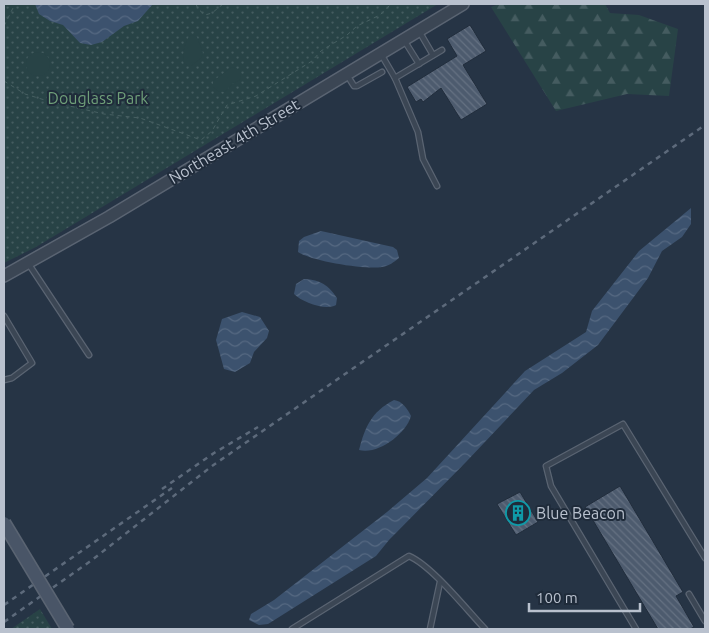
<svg xmlns="http://www.w3.org/2000/svg" width="709" height="633" font-family="Ubuntu,sans-serif">
<style>
.grass{fill:url(#grass-dots)}
.forest{fill:url(#forest-firs)}
.pitch{fill:#284346}
.water{fill:url(#water-waves)}
.building{fill:url(#building-back-hatch);stroke:#212d3c}
.lines{fill:none;stroke-linecap:round;stroke-linejoin:round}
.service-casing{stroke:#5a6472;stroke-width:7}
.tertiary-casing{stroke:#5a6472;stroke-width:14}
.path{stroke:#476062;stroke-width:1;stroke-dasharray:4 4;stroke-linecap:butt}
.service{stroke:#3b4654;stroke-width:4.5}
.tertiary{stroke:#3b4654;stroke-width:11}
.rail{stroke:#5d6a7b;stroke-width:2.5;stroke-dasharray:5 5;stroke-linecap:butt}
.secondary-bridge-casing{stroke:#5a6472;stroke-width:15;stroke-linecap:butt}
.secondary-bridge{stroke:#495567;stroke-width:12}
.labels{text-anchor:middle;stroke-width:4;stroke-linejoin:round;paint-order:stroke}
.park-label{font-size:16px;fill:#6f9f79;stroke:#1f2b3a}
.street-label{font-size:16px;fill:#b9c1ce;stroke:#1f2b3a}
.poi-label{font-size:16px;fill:#b9c1ce;stroke:#1f2b3a;text-anchor:start}
</style>
<defs>
<pattern id="grass-dots" width="8" height="8" patternUnits="userSpaceOnUse" patternTransform="scale(1.25)"><rect width="8" height="8" fill="#284346"/><path d="M2 2h.1M6 6h.1" fill="none" stroke="#455c60" stroke-width="1.8" stroke-linecap="round"/></pattern>
<pattern id="forest-firs" width="22" height="20" patternUnits="userSpaceOnUse" patternTransform="scale(1.25)"><rect width="22" height="20" fill="#284346"/><path d="M5 1l3.5 6h-7zM16 11l3.5 6h-7z" fill="#455c60"/></pattern>
<pattern id="water-waves" width="16" height="10" patternUnits="userSpaceOnUse" patternTransform="scale(1.25)"><rect width="16" height="10" fill="#3c526e"/><path d="M0 5q4-4 8 0t8 0" fill="none" stroke="#566982"/></pattern>
<pattern id="building-back-hatch" width="6" height="6" patternUnits="userSpaceOnUse" patternTransform="scale(1.25)"><rect width="6" height="6" fill="#4d5b6e"/><path d="M-1 5l2 2M0 0l6 6M5-1l2 2" fill="none" stroke="#657182"/></pattern>
</defs>
<rect width="100%" height="100%" fill="#263445"/>
<g class="grass">
<polygon points="4,4 438,4 36,247 4,263"/>
<polygon points="40,609 52,629 11,629"/>
</g>
<polygon class="forest" points="499,4 605,4 610,13 639,15 678,29 669,96 627,94 556,111 491,7"/>
<g class="pitch">
<path d="M191 35 197 37 203 53 201 58 191 66H188L183 62C183 54 184 40 191 35Z"/>
<circle cx="38" cy="64" r="12"/>
<polygon points="232,67 240,70 241,79 232,84 225,92 218,91 213,87 213,81"/>
</g>
<g class="water">
<polygon points="35,4 153,4 138,21 124,26 102,42 91,45 80,43 63,25 50,21 39,14"/>
<polygon points="691,208 691,224 682,237 662,251 648,278 598,345 562,373 534,390 466,462 389,540 376,556 268,624 259,625 249,620 251,614 274,600 387,512 427,478 525,371 586,332 592,311 639,251"/>
<path d="M321 231 393 247 397 250 399 258C394 262 389 266 382 267 366 270 311 261 298 252L299 241 304 237Z"/>
<path d="M304 279C321 280 328 285 337 298L336 305C325 311 302 302 294 294L296 284Z"/>
<polygon points="242,312 260,317 269,331 267,338 254,352 250,363 235,372 224,369 216,340 222,319"/>
<path d="M394 400C402 401 407 408 411 416 406 434 378 455 359 450 365 427 371 412 394 400Z"/>
</g>
<g class="building">
<polygon points="470,25 486,51 463,65 487,104 461,120 441,88 423,102 421,99 416,102 407,87 457,56 447,39"/>
<polygon points="620,486 683,592 676,596 694,627 690,629 658,629 585,507"/>
<polygon points="520,492 538,522 516,535 497,504"/>
</g>
<g class="lines">
<defs>
<g id="service">
<polyline points="419,31 433,55"/>
<polyline points="404,40 419,64"/>
<polyline points="381,54 395,78 442,50"/>
<polyline points="347,75 354,86 357,86 382,72"/>
<polyline points="395,78 418,132 423,159 437,186"/>
<polyline points="28,263 89,355"/>
<polyline points="4,316 32,363 12,378 4,380"/>
<polyline points="689,594 705,621"/>
<path d="M292 629 409 556C432 566 466 609 485 629"/>
<polyline points="430,629 440,582"/>
<polyline points="636,629 551,486 546,466 623,424 705,558"/>
</g>
<polyline id="tertiary" points="4,276 109,217 463,4"/>
</defs>
<use href="#service" class="service-casing"/>
<use href="#tertiary" class="tertiary-casing"/>
<g class="path">
<polyline points="196,4 198,9 205,15 212,13 223,4"/>
<polyline points="4,26 15,4"/>
<polyline points="4,81 25,94 48,101 104,114 140,118 201,140 212,131 227,105 256,96 312,61 321,51 347,35 357,26 380,15 391,4"/>
</g>
<use href="#service" class="service"/>
<use href="#tertiary" class="tertiary"/>
<g class="rail">
<polyline points="162,489 214,453 258,427"/>
<polyline points="4,605 172,488"/>
<polyline points="4,622 92,560 212,466 705,125"/>
</g>
<defs>
<polyline id="secondary-bridge" points="4,523 68,629"/>
</defs>
<use href="#secondary-bridge" class="secondary-bridge-casing"/>
<use href="#secondary-bridge" class="secondary-bridge"/>
</g>
<defs>
<symbol id="building-ring" viewBox="-11 -11 22 22"><circle r="9.5" fill="#1f2b3a" stroke="#0f9aa8" stroke-width="1.5"/><path d="M-4-6H4V6H1V3H-1V6H-4ZM-2.5-4.3h1.7v1.8h-1.7ZM.8-4.3h1.7v1.8H.8ZM-2.5-1h1.7V.8h-1.7ZM.8-1h1.7V.8H.8Z" fill="#0f9aa8"/></symbol>
</defs>
<g fill-rule="evenodd">
<use href="#building-ring" x="504" y="499" width="28" height="28"/>
</g>
<g class="labels">
<g class="park-label">
<text x="98" y="104">Douglass Park</text>
</g>
<g class="street-label">
<text transform="translate(234 141) rotate(-31)" y="6">Northeast 4th Street</text>
</g>
<g class="poi-label">
<text x="536" y="519">Blue Beacon</text>
</g>
</g>
<rect width="709" height="633" fill="none" stroke="#b9c1ce" stroke-width="10"/>
<path d="M529 603v8h111v-8" fill="none" stroke="#b9c1ce" stroke-width="2.5"/>
<text x="536" y="603" font-size="15" fill="#b9c1ce" stroke="#1f2b3a" stroke-width="4" paint-order="stroke">100 m</text>
</svg>
